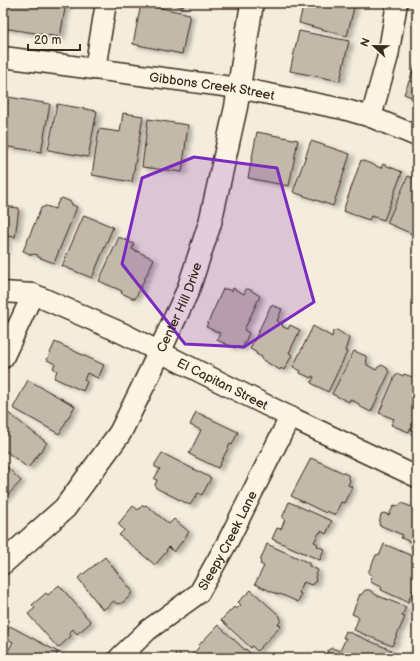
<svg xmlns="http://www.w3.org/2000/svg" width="420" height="661" font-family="'Balsamiq Sans',sans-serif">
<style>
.building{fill:#c3b9aa;stroke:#3b2a1e;filter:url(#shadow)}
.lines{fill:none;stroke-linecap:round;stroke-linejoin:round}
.street-casing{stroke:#3b2a1e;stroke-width:23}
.secondary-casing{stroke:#3b2a1e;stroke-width:25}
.street{stroke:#fcf5e5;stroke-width:20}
.secondary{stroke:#fcf5e5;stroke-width:22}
.marked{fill:#7b2cbf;fill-opacity:0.2;stroke:#7b2cbf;stroke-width:3;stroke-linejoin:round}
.labels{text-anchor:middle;stroke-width:3;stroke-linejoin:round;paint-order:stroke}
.street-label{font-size:13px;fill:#3b2a1e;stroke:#fcf5e5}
</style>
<defs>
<filter id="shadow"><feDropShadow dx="4.5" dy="2.5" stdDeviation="2" flood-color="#0004"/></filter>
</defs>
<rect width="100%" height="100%" fill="#f4eddd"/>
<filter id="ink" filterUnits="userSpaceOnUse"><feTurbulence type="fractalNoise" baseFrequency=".025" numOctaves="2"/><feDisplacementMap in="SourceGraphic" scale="8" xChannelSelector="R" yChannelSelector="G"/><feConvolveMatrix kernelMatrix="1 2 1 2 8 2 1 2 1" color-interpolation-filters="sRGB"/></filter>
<g filter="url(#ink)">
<g class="building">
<polygon points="5,3 66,3 60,37 3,28 3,17"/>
<polygon points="168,3 184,3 183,7"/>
<polygon points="304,3 355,3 347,36 299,23"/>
<polygon points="141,4 190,14 182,54 133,44"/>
<polygon points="299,31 349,41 340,81 290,71"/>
<polygon points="417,61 417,99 404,94"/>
<polygon points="8,97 50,104 41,152 3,146 3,127"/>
<polygon points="57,104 97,111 88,157 48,150"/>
<polygon points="123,113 143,116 132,182 92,175 99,129 120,132"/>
<polygon points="148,119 188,125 182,172 142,167"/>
<polygon points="257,132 298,140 289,186 248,178"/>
<polygon points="311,141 350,154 333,206 293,192"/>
<polygon points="361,160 381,168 383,164 402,172 384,220 371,216 369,220 343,211"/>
<polygon points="408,176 417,180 417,236 387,223"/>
<polygon points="62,198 71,202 72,205 77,207 54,263 38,257 38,255 34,254 32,255 23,251 41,208 46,206 55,209 59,200"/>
<polygon points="3,206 19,208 15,237 7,236 5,251 3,250"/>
<polygon points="84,215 113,227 92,278 62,266"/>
<polygon points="119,237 134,244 132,249 154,259 135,299 121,293 122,291 99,281"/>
<polygon points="233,288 244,294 246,289 249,289 260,296 244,330 249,333 242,349 236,346 235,348 217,340 220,333 206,327 223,289 227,289 232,291"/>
<polygon points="271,305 282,309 277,321 282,324 283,327 288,329 290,325 300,330 289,353 292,355 284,370 281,368 280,370 261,359 262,357 256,354 257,353 250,349"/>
<polygon points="313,326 332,337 333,331 337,330 349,338 345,351 347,352 328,392 311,383 314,377 312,376 311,378 300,373 301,371 293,367"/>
<polygon points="55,342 104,365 98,378 87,373 84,380 87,382 83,391 54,378 57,371 53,368 55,364 47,360"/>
<polygon points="354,351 366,356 367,365 376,370 378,367 382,365 387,368 389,373 371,412 359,406 359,404 350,399 349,402 332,394"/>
<polygon points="399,374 403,376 404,374 415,378 417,374 417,425 415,431 410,429 409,432 391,425 394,419 379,413 395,376"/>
<polygon points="28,380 75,406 59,434 13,408"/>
<polygon points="7,412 47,443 28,468 3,449 3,417"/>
<polygon points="196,412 238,432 232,445 230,444 218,468 189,454 201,430 190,425"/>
<polygon points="162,453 211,478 202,495 198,493 190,505 156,488 155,485 157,480 154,479 160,469 155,467 155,464"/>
<polygon points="311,458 348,475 350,481 348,485 352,487 344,503 341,502 335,515 327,511 326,513 291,496"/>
<polygon points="3,463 21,481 3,500"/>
<polygon points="289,502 332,521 326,534 321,531 320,533 319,533 314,542 318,544 317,546 324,549 320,560 272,539 277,528 281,529 285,519 282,518"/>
<polygon points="401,503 417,509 417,550 411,548 413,543 401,538 403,535 379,525 381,514 384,513 389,515 394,505 399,506"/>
<polygon points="143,505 144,506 146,505 169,524 174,519 189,532 174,552 169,547 166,550 167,551 155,565 119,535 124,530 118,524 133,506 138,510"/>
<polygon points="267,544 309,563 309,566 318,570 315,577 316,580 314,584 311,585 304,582 303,584 302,583 299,593 301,594 298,602 280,594 279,595 255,584 264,566 260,564 261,562 260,561"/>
<polygon points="384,544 417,558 417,583 415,582 414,585 417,586 415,591 413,590 408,602 381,590 382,587 372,583 370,579 372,575 368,573 376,555 380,554"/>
<polygon points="105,557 132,591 130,596 122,603 117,604 114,601 103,610 78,578"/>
<polygon points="59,585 91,622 77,634 73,629 69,633 71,636 58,648 28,614 35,608 32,605 46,593 48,595"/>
<polygon points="251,590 280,616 281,621 278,624 281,626 257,651 252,646 251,648 221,620 234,607 236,609 241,605 238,602"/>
<polygon points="365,590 370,590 376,595 406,607 402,616 405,617 392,646 354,630 359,617 352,614 360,594 361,595"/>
<polygon points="218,625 245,650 246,649 253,656 251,658 191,658 190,657 199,647 198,646"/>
<polygon points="10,626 58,652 54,658 4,658 13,642 4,637"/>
<polygon points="346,631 391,650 388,658 327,658 327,654 328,650 332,648 340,651 346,638 343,638"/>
<polygon points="177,653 178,654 179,653 183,658 171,658"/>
</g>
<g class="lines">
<defs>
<g id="street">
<path id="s1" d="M3 57 239 88 343 109 371 117 417 136"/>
<polyline points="95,69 106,3"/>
<polyline points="371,117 388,56 397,3"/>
<path id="s2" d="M3 292 33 294 122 333 290 417 417 477"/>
<polyline points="3,358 33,294"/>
<path id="s3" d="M119 658 148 630 199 593 228 541 290 417"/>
</g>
<g id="secondary">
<path id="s4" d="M3 563 65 508 120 433 151 370 188 290 210 223 236 107 252 3"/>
</g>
</defs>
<use href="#street" class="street-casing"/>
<use href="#secondary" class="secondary-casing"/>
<use href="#street" class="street"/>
<use href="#secondary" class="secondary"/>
</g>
</g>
<path class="marked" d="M194 157 277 168 314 302 244 347 185 344 122 264 142 178Z"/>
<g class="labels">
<g class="street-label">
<text dy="5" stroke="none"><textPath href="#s1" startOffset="211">Gibbons Creek Street</textPath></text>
<text dy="5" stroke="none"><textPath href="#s4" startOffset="315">Center Hill Drive</textPath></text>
<text dy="5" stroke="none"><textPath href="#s2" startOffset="240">El Capitan Street</textPath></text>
<text dy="5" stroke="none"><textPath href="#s3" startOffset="163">Sleepy Creek Lane</textPath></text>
</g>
</g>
<rect width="420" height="661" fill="none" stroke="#fcf5e5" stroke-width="16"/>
<rect x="8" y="8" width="404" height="645" fill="none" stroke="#3b2a1e" stroke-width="1.5" filter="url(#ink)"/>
<g transform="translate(374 46) rotate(292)" stroke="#fcf5e5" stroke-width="3" paint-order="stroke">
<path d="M0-3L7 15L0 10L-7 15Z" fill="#3b2a1e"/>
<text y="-6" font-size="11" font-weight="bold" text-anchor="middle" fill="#3b2a1e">N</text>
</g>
<path d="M28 44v6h52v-6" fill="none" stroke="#3b2a1e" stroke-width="2"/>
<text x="34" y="44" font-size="12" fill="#3b2a1e" stroke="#fcf5e5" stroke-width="3" paint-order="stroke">20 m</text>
</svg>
